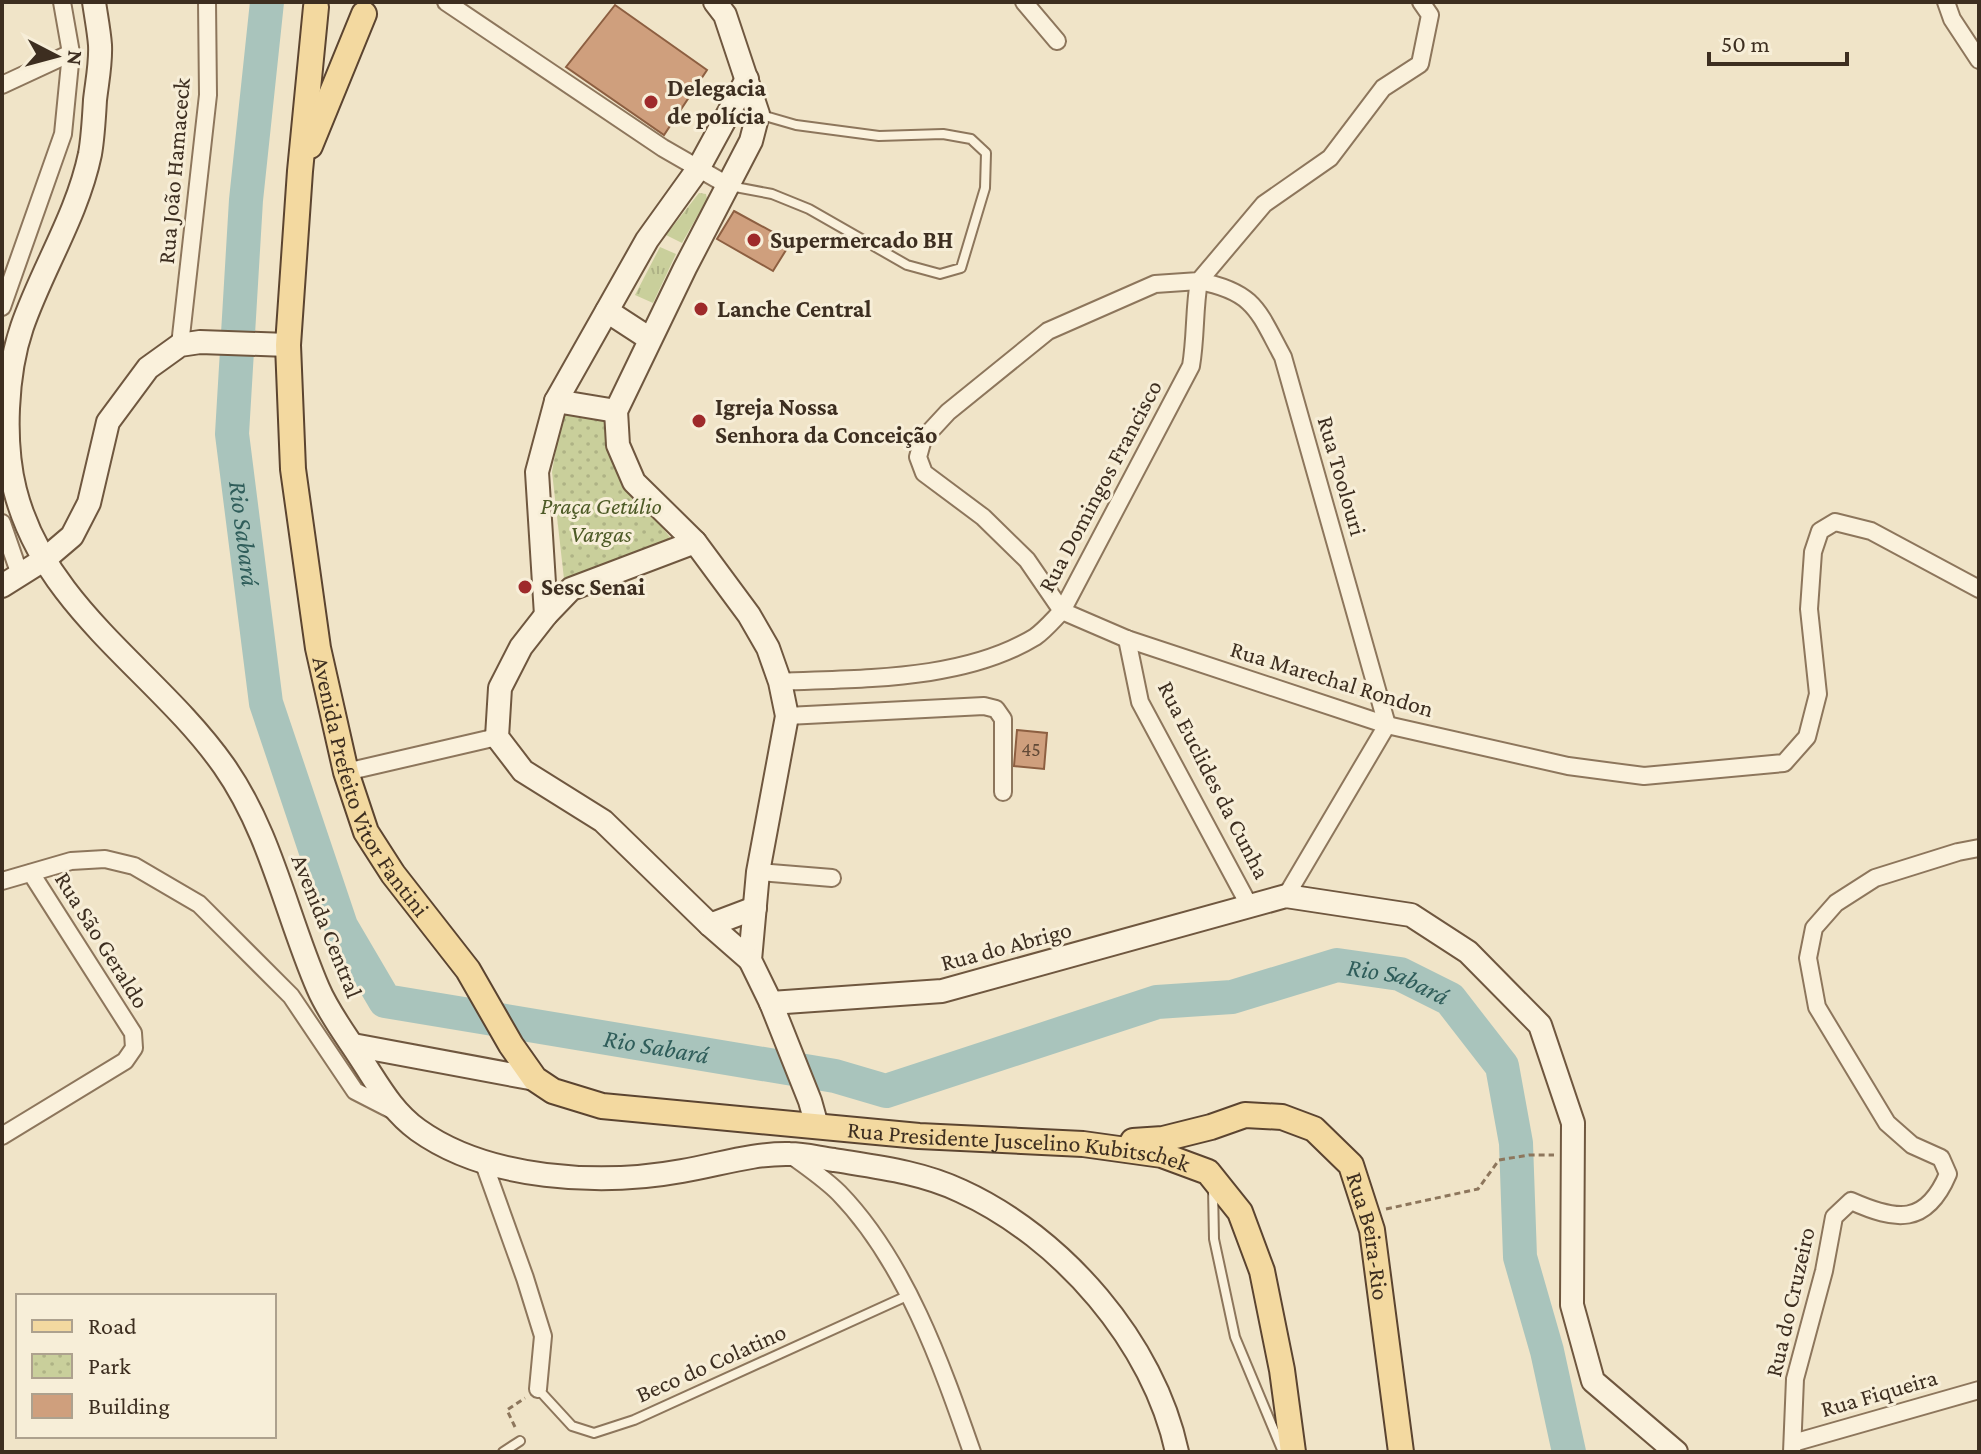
<svg xmlns="http://www.w3.org/2000/svg" width="1981" height="1454" font-family="'Crimson Pro',serif">
<style>
.grass{fill:url(#grass-tufts)}
.park{fill:url(#park-dots)}
.lines{fill:none;stroke-linecap:round;stroke-linejoin:round}
.river{stroke:#a9c4bc;stroke-width:34}
.building{fill:#cf9f7d;stroke:#8d5f41;stroke-width:2}
.lane-casing{stroke:#8d765c;stroke-width:12}
.street-casing{stroke:#8d765c;stroke-width:20}
.secondary-casing{stroke:#6f573f;stroke-width:26}
.primary-casing{stroke:#5b4430;stroke-width:28}
.path{stroke:#8d765c;stroke-width:3;stroke-dasharray:6 4;stroke-linecap:butt}
.lane{stroke:#faf1dc;stroke-width:8}
.street{stroke:#faf1dc;stroke-width:16}
.secondary{stroke:#faf1dc;stroke-width:22}
.primary{stroke:#f3d9a0;stroke-width:24}
.poi-dot{fill:#9e2a2b;stroke:#f7eed8;stroke-width:3}
.labels{text-anchor:middle;stroke-width:6;stroke-linejoin:round;paint-order:stroke}
.number-label{font-size:20px;fill:#624a37}
.poi-label{font-size:24px;font-weight:bold;fill:#3d2e20;stroke:#f7eed8;text-anchor:start}
.street-label{font-size:24px;fill:#3d2e20;stroke:#f7eed8}
.park-label{font-size:24px;font-style:italic;fill:#4d5a26;stroke:#f7eed8}
.water-label{font-size:26px;font-style:italic;fill:#2f5d5a;stroke:#f7eed8}
</style>
<defs>
<pattern id="grass-tufts" width="24" height="20" patternUnits="userSpaceOnUse" patternTransform="scale(2)"><rect width="24" height="20" fill="#c9cf9b"/><path d="M3 7l-1-3M5 7V3M7 7l1-3M15 17l-1-3M17 17v-4M19 17l1-3" fill="none" stroke="#aeb285"/></pattern>
<pattern id="park-dots" width="8" height="8" patternUnits="userSpaceOnUse" patternTransform="scale(2)"><rect width="8" height="8" fill="#c9cf9b"/><path d="M2 2h.1M6 6h.1" fill="none" stroke="#aeb285" stroke-width="1.8" stroke-linecap="round"/></pattern>
</defs>
<rect width="100%" height="100%" fill="#f0e4c8"/>
<g class="grass">
<polygon points="699,193 706,194 707,199 682,243 666,235"/>
<polygon points="660,247 676,254 653,303 635,295"/>
</g>
<polygon class="park" points="570,411 611,415 631,489 673,541 564,579 552,472 562,415"/>
<g class="lines">
<path class="river" id="s1" d="M267 2 246 200 232 434 266 703 341 926 385 1001 835 1076 886 1091 1157 1002 1232 997 1337 965 1400 974 1450 999 1502 1066 1516 1143 1520 1257 1547 1351 1569 1452"/>
</g>
<g class="building">
<polygon points="615,5 707,70 664,135 566,67"/>
<polygon points="734,211 791,242 773,271 717,239"/>
<polygon points="1017,730 1047,733 1044,769 1014,766"/>
</g>
<g class="lines">
<defs>
<g id="lane">
<polyline points="730,186 772,194 809,209 907,265 940,274 961,268 985,188 986,153 971,139 943,134 879,136 796,125 758,114"/>
<polyline points="1213,1189 1214,1239 1235,1337 1283,1452"/>
<polyline points="538,1389 572,1426 594,1433 634,1420 909,1295"/>
<polyline points="503,1452 520,1441"/>
</g>
<g id="street">
<polyline points="446,2 663,148 729,186"/>
<polyline points="1024,2 1057,41"/>
<polyline points="1421,2 1430,15 1420,64 1383,88 1330,158 1264,204 1199,281 1155,284 1048,331 948,412 923,439 918,457 924,473 983,517 1027,560 1062,611 1127,639 1387,725 1568,766 1644,776 1784,763 1807,737 1818,694 1809,609 1813,552 1820,531 1835,522 1871,531 1979,589"/>
<polyline points="1946,2 1952,19 1979,60"/>
<polyline points="2,85 71,53"/>
<polyline points="2,307 63,134 71,53 62,2"/>
<polyline points="180,345 208,95 207,2"/>
<polyline points="2,523 20,575"/>
<polyline points="1127,639 1140,702 1249,905"/>
<path d="M780 682C862 678 963 681 1035 637 1045 630 1054 619 1062 611L1191 366C1196 337 1194 309 1199 281 1255 292 1258 311 1283 357L1387 725 1286 896"/>
<polyline points="787,716 984,706 996,709 1003,719 1003,792"/>
<polyline points="346,772 497,737"/>
<polyline points="758,872 832,878"/>
<polyline points="2,881 71,861 105,859 134,866 199,904 291,996 355,1091 394,1111"/>
<polyline points="2,1136 125,1061 134,1048 133,1033 31,873"/>
<path d="M791 1155C807 1167 825 1179 839 1193 905 1261 941 1363 972 1452"/>
<polyline points="483,1161 525,1278 543,1336 538,1389"/>
<polyline points="1793,1443 1979,1390"/>
<path d="M1792 1452 1795 1379 1824 1271 1834 1217 1851 1201C1896 1221 1926 1226 1948 1174L1941 1158 1912 1145 1887 1123 1817 1007 1808 958 1814 928 1836 903 1875 878 1958 852 1979 848"/>
</g>
<g id="secondary">
<path d="M94 2C96 16 99 31 100 45 101 63 97 82 95 100 94 118 93 137 90 154 77 216 42 269 22 327 6 374 3 442 15 490 45 609 158 672 224 766 271 833 286 914 318 988 329 1014 348 1038 363 1062 380 1088 393 1112 418 1130 488 1180 600 1186 682 1171 718 1165 753 1153 790 1154 804 1154 819 1158 834 1160 877 1167 921 1172 961 1191 1062 1237 1154 1343 1177 1452"/>
<polyline points="715,2 725,15 758,114 751,141 685,268 616,411 618,445 634,482 695,542 749,615 768,648 780,682 787,716 758,872 750,960 771,1003 810,1101 817,1126"/>
<polyline points="607,311 650,339"/>
<polyline points="556,401 616,411"/>
<polyline points="695,542 571,589 546,615 521,647 500,688 497,737 523,771 603,821 710,925 750,960"/>
<polyline points="2,586 45,559 72,536 89,503 108,422 148,368 180,345 200,342 288,345"/>
<polyline points="546,615 537,472 556,401 647,240 698,169 747,79"/>
<polyline points="710,925 755,908"/>
<polyline points="771,1003 942,991 1286,896 1411,915 1468,952 1540,1025 1573,1123 1572,1305 1593,1381 1676,1452"/>
<polyline points="353,1045 535,1079"/>
</g>
<g id="primary">
<path id="s2" d="M316 7 300 171 288 345 293 469 318 648 346 772 366 832 393 874 468 970 511 1045 535 1079 553 1091 602 1106 919 1136 1083 1144 1162 1155 1208 1172 1240 1212 1262 1271 1282 1370 1293 1452"/>
<polyline points="310,146 364,14"/>
<path id="s3" d="M1133 1141 1163 1139 1211 1127 1245 1115 1282 1117 1314 1129 1351 1165 1372 1230 1401 1452"/>
</g>
</defs>
<use href="#lane" class="lane-casing"/>
<use href="#street" class="street-casing"/>
<use href="#secondary" class="secondary-casing"/>
<use href="#primary" class="primary-casing"/>
<g class="path">
<polyline points="1386,1209 1478,1189 1499,1160 1529,1155 1554,1155"/>
<polyline points="515,1427 507,1410 525,1398"/>
</g>
<use href="#lane" class="lane"/>
<use href="#street" class="street"/>
<use href="#secondary" class="secondary"/>
<use href="#primary" class="primary"/>
</g>
<g class="poi-dot">
<circle cx="651" cy="102" r="8"/>
<circle cx="754" cy="240" r="8"/>
<circle cx="701" cy="309" r="8"/>
<circle cx="699" cy="421" r="8"/>
<circle cx="525" cy="587" r="8"/>
</g>
<g class="labels">
<g class="number-label">
<text x="1031" y="756">45</text>
</g>
<g class="poi-label">
<text x="667" y="96">Delegacia<tspan x="667" dy="28">de polícia</tspan></text>
<text x="770" y="248">Supermercado BH</text>
<text x="717" y="317">Lanche Central</text>
<text x="715" y="415">Igreja Nossa<tspan x="715" dy="28">Senhora da Conceição</tspan></text>
<text x="541" y="595">Sesc Senai</text>
</g>
<g class="street-label">
<text transform="translate(174 171) rotate(-85)" y="8">Rua João Hamaceck</text>
<text transform="translate(1342 476) rotate(74)" y="8">Rua Toolouri</text>
<text transform="translate(1100 486) rotate(-62)" y="8">Rua Domingos Francisco</text>
<text transform="translate(1332 679) rotate(17)" y="8">Rua Marechal Rondon</text>
<text transform="translate(1214 780) rotate(63)" y="8">Rua Euclides da Cunha</text>
<text dy="8" stroke="none"><textPath href="#s2" startOffset="794">Avenida Prefeito Vitor Fantini</textPath></text>
<text transform="translate(327 926) rotate(68)" y="8">Avenida Central</text>
<text transform="translate(102 940) rotate(58)" y="8">Rua São Geraldo</text>
<text transform="translate(1006 946) rotate(-15)" y="8">Rua do Abrigo</text>
<text dy="8" stroke="none"><textPath href="#s2" startOffset="1626">Rua Presidente Juscelino Kubitschek</textPath></text>
<text dy="8" stroke="none"><textPath href="#s3" startOffset="312">Rua Beira-Rio</textPath></text>
<text transform="translate(1790 1302) rotate(-77)" y="8">Rua do Cruzeiro</text>
<text transform="translate(711 1363) rotate(-24)" y="8">Beco do Colatino</text>
<text transform="translate(1879 1393) rotate(-16)" y="8">Rua Fiqueira</text>
</g>
<g class="park-label">
<text x="601" y="514">Praça Getúlio<tspan x="601" dy="28">Vargas</tspan></text>
</g>
<g class="water-label">
<text dy="9" stroke="none"><textPath href="#s1" startOffset="534">Rio Sabará</textPath></text>
<text dy="9" stroke="none"><textPath href="#s1" startOffset="2070">Rio Sabará</textPath></text>
<text dy="9" stroke="none"><textPath href="#s1" startOffset="1302">Rio Sabará</textPath></text>
</g>
</g>
<rect width="1981" height="1454" fill="none" stroke="#3d2e20" stroke-width="8"/>
<rect x="16" y="1294" width="260" height="144" fill="#f7eed8" stroke="#ada18e" stroke-width="2"/>
<rect x="32" y="1320" width="40" height="12" fill="#f3d9a0" stroke="#ada18e" stroke-width="2"/>
<text x="88" y="1334" font-size="24" fill="#3d2e20">Road</text>
<rect x="32" y="1354" width="40" height="24" fill="url(#park-dots)" stroke="#ada18e" stroke-width="2"/>
<text x="88" y="1374" font-size="24" fill="#3d2e20">Park</text>
<rect x="32" y="1394" width="40" height="24" fill="#cf9f7d" stroke="#ada18e" stroke-width="2"/>
<text x="88" y="1414" font-size="24" fill="#3d2e20">Building</text>
<g transform="translate(56 56) rotate(96)" stroke="#f7eed8" stroke-width="6" paint-order="stroke">
<path d="M0-6L14 30L0 20L-14 30Z" fill="#3d2e20"/>
<text y="-12" font-size="22" font-weight="bold" text-anchor="middle" fill="#3d2e20">N</text>
</g>
<path d="M1709 52v12h138v-12" fill="none" stroke="#3d2e20" stroke-width="4"/>
<text x="1721" y="52" font-size="24" fill="#3d2e20" stroke="#f7eed8" stroke-width="6" paint-order="stroke">50 m</text>
</svg>
